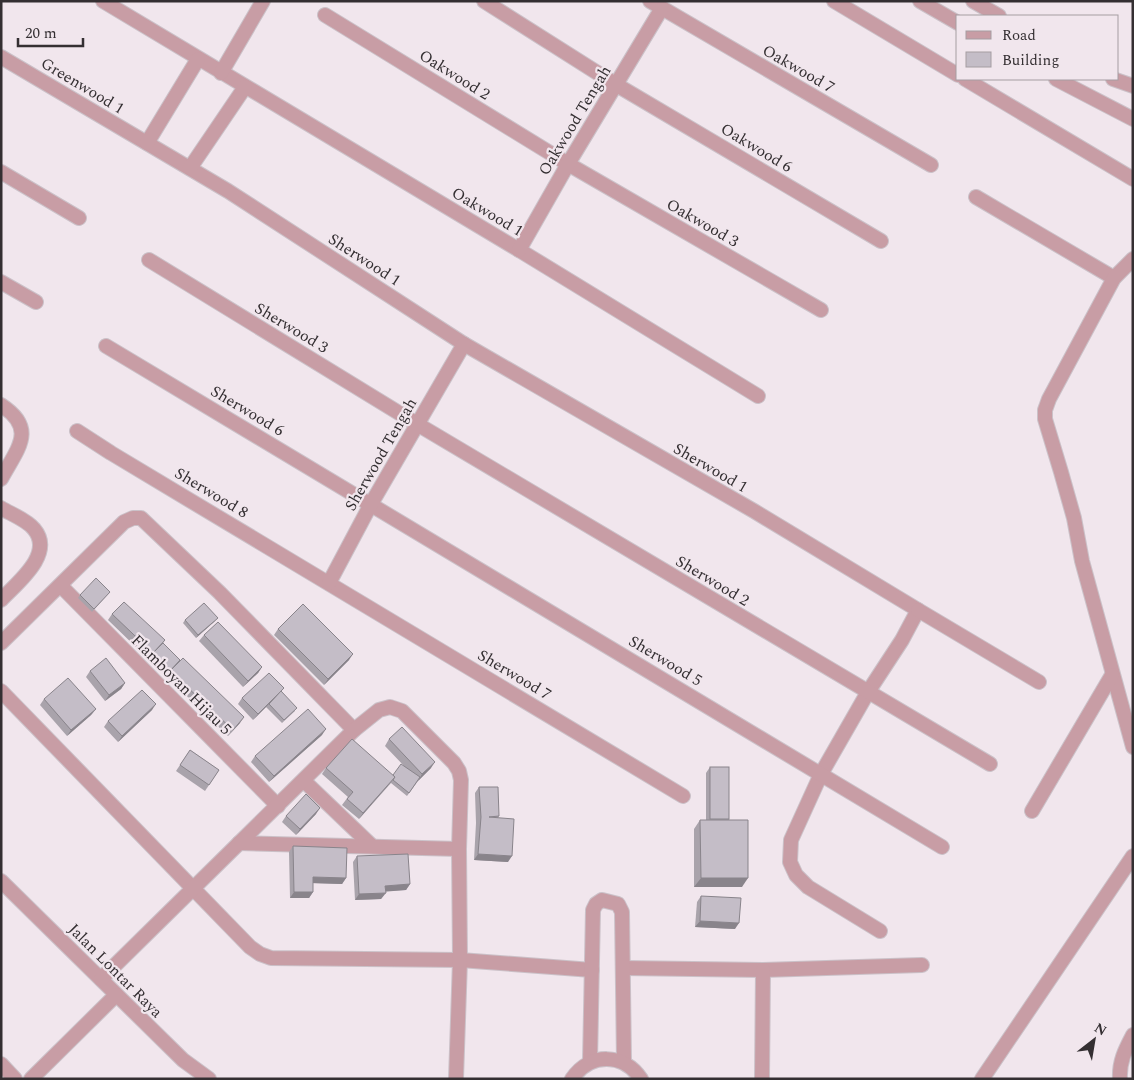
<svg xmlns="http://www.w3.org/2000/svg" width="1134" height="1080" font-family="Spectral,serif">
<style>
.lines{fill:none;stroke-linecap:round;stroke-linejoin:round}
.minor-casing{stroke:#cbc1c8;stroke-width:16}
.minor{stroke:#c89da5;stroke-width:14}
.wall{fill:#a9a3ab}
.shaded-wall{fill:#89848b}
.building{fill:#c4bdc7;stroke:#89848b}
.labels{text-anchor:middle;stroke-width:4.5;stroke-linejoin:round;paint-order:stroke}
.street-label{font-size:16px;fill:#342f32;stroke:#f1e6ed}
</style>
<rect width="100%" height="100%" fill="#f1e6ed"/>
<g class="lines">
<defs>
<g id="minor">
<polyline points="103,1 519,250 758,396"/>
<polyline points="484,1 615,84 881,241"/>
<polyline points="650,1 931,165"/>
<polyline points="834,1 958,75"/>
<polyline points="920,1 958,23"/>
<polyline points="973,1 999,16"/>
<polyline points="325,15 568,164 821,310"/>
<polyline points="1,57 228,191 464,344 754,511 918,610 902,640 868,692 821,774 791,840 790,862 796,875 808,887 880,931"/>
<polyline points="221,73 263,1"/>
<polyline points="965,79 1133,179"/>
<polyline points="1056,79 1133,119"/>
<polyline points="1113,79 1133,86"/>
<polyline points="147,143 198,59"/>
<polyline points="190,168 245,87"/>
<polyline points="1,172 79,218"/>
<polyline points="976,197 1114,278"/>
<polyline points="519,250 568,164 662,8"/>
<polyline points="1133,259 1114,278 1049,399 1045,410 1045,419 1061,472 1074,518 1082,561 1133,747"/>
<polyline points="149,260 417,424 990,764"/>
<polyline points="1,282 36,302"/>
<polyline points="106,346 942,847"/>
<path d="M1 405C38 429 17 449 1 479"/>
<polyline points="77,431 111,453 683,796"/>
<path d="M1 508C11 514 27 520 34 529 55 554 17 583 1 600"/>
<polyline points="329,583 371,504 464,344"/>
<polyline points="61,586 278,806"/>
<polyline points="918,610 1039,682"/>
<polyline points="1,643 124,522 133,518 141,518 220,593 354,730"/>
<polyline points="1,691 250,947 260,954 271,958 460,960 592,970"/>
<polyline points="304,781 372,846"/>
<polyline points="1032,811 1112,675"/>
<polyline points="239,843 459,849"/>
<polyline points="1,881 183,1060 209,1079"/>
<polyline points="623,968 763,970 922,965"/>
<polyline points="101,979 354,730 379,710 390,707 402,711 454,763 459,771 461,780 459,849 460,960 456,1079"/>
<polyline points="590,1062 593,910 596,904 602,900 618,904 622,912 624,1062"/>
<polyline points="1,1064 15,1079"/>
<polyline points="31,1079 116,995"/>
<path d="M572 1079C590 1052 624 1053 641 1079"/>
<polyline points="762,1079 763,970"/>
<polyline points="982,1079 1133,856"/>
<path d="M1120 1079C1119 1062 1125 1050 1133 1035"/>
</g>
</defs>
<use href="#minor" class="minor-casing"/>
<use href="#minor" class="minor"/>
</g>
<g class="wall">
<polygon points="110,592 92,612 78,598 80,595"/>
<polygon points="112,614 165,640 163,643 240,723 228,736 108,620"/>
<polygon points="185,620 215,621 196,638 183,623"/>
<polygon points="278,629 349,660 324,685 274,635"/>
<polygon points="204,635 262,667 258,673 243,687 199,641"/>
<polygon points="90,671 125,683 121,689 105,701 86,677"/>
<polygon points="284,688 281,691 295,711 282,723 266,707 253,720 238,704 242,698"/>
<polygon points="44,699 96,709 91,715 67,736 40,705"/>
<polygon points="152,710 118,742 104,727 108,721"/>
<polygon points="322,735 269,782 251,762 255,756"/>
<polygon points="389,739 431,768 418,781 407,796 391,783 359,819 342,805 348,797 322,774 326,768 393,775 405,767 385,746"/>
<polygon points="190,750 219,770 205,791 176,771"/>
<polygon points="710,767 729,819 742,887 694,887 694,829 700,820 706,820 706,773"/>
<polygon points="479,787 499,816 498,818 508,862 474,860 476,823 475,793"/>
<polygon points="316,814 296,835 282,822 286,816"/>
<polygon points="293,846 346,878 342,884 313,883 313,892 309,898 290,898 289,852"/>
<polygon points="357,856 410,884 406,890 386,891 381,899 355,900 353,862"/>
<polygon points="701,896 735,929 695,927 697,902"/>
</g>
<g class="shaded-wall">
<polygon points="218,618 215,621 196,638 198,635"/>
<polygon points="353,654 349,660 324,685 328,679"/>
<polygon points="262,667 258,673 243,687 248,681"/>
<polygon points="125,683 121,689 105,701 109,695"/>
<polygon points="284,688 279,694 253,720 258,714"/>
<polygon points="156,704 152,710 118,742 122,736"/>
<polygon points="96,709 91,715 67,736 71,730"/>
<polygon points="244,717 240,723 228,736 233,730"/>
<polygon points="326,729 322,735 269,782 274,776"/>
<polygon points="435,762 431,768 418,781 422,774"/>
<polygon points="395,777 390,783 359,819 363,813"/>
<polygon points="320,808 316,814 296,835 300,829"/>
<polygon points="478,854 512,856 508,862 474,860"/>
<polygon points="313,877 346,878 342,884 309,883"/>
<polygon points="701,878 748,878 742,887 694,887"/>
<polygon points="410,884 406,890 381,892 385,886"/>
<polygon points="294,892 313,892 309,898 290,898"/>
<polygon points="386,893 381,899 355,900 359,894"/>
<polygon points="700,921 739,923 735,929 695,927"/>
</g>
<g class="building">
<polygon points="96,578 110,592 94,609 80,595"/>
<polygon points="124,602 165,640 153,653 112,614"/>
<polygon points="204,603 218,618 198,635 185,620"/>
<polygon points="303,604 353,654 328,679 278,629"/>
<polygon points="218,622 262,667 248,681 204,635"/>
<polygon points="163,643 180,660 168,673 150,656"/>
<polygon points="106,658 125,683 109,695 90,671"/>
<polygon points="183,658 244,717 233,730 170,671"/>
<polygon points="269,673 284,688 258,714 242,698"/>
<polygon points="68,678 96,709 71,730 44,699"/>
<polygon points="142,690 156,704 122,736 108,721"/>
<polygon points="281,691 297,708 284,720 269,704"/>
<polygon points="308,709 326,729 274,776 255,756"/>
<polygon points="402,727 435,762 422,774 389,739"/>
<polygon points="352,739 395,777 363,813 347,799 353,792 326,768"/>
<polygon points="190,750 219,770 209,785 180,765"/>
<polygon points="401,764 420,777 409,793 393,780 395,777 393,775"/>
<rect x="710" y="767" width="19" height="52"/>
<polygon points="479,787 498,787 499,816 489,817 514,819 512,856 478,854 481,817"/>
<polygon points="306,794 320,808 300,829 286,816"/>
<polygon points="700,820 748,820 748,878 701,878"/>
<polygon points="293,846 347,848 346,878 313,877 313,892 294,892"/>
<polygon points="408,854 410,884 385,886 386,893 359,894 357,856"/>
<polygon points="701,896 741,898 739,923 700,921"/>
</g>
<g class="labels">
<g class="street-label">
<text transform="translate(799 68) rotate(30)" y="6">Oakwood 7</text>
<text transform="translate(455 74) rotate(32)" y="6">Oakwood 2</text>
<text transform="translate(83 85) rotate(31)" y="6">Greenwood 1</text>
<text transform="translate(574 120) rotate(-59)" y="6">Oakwood Tengah</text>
<text transform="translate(757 147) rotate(31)" y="6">Oakwood 6</text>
<text transform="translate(488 211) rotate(31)" y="6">Oakwood 1</text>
<text transform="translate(703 222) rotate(30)" y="6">Oakwood 3</text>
<text transform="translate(365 259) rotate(33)" y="6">Sherwood 1</text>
<text transform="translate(292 327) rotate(31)" y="6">Sherwood 3</text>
<text transform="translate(248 410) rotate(31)" y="6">Sherwood 6</text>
<text transform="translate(380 454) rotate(-60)" y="6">Sherwood Tengah</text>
<text transform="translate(711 467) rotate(30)" y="6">Sherwood 1</text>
<text transform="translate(212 492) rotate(31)" y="6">Sherwood 8</text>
<text transform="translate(713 580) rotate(31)" y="6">Sherwood 2</text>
<text transform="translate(666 660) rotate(31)" y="6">Sherwood 5</text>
<text transform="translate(515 674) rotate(31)" y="6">Sherwood 7</text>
<text transform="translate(182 684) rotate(45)" y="6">Flamboyan Hijau 5</text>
<text transform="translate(116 970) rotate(45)" y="6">Jalan Lontar Raya</text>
</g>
</g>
<rect width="1134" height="1080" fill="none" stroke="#342f32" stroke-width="5"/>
<rect x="956" y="15" width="162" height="65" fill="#f1e6ed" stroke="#a59da2"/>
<rect x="966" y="31" width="25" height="8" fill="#c89da5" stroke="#a59da2"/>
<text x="1002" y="40" font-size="15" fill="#342f32">Road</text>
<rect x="966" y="52" width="25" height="15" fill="#c4bdc7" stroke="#a59da2"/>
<text x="1002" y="65" font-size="15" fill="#342f32">Building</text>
<g transform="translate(1094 1040) rotate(31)" stroke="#f1e6ed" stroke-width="4" paint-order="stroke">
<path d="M0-4L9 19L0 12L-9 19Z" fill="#342f32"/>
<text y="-8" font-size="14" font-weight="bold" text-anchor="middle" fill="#342f32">N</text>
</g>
<path d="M18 38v8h65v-8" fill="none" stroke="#342f32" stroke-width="2.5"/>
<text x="25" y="38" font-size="15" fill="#342f32" stroke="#f1e6ed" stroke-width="4" paint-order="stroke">20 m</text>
</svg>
